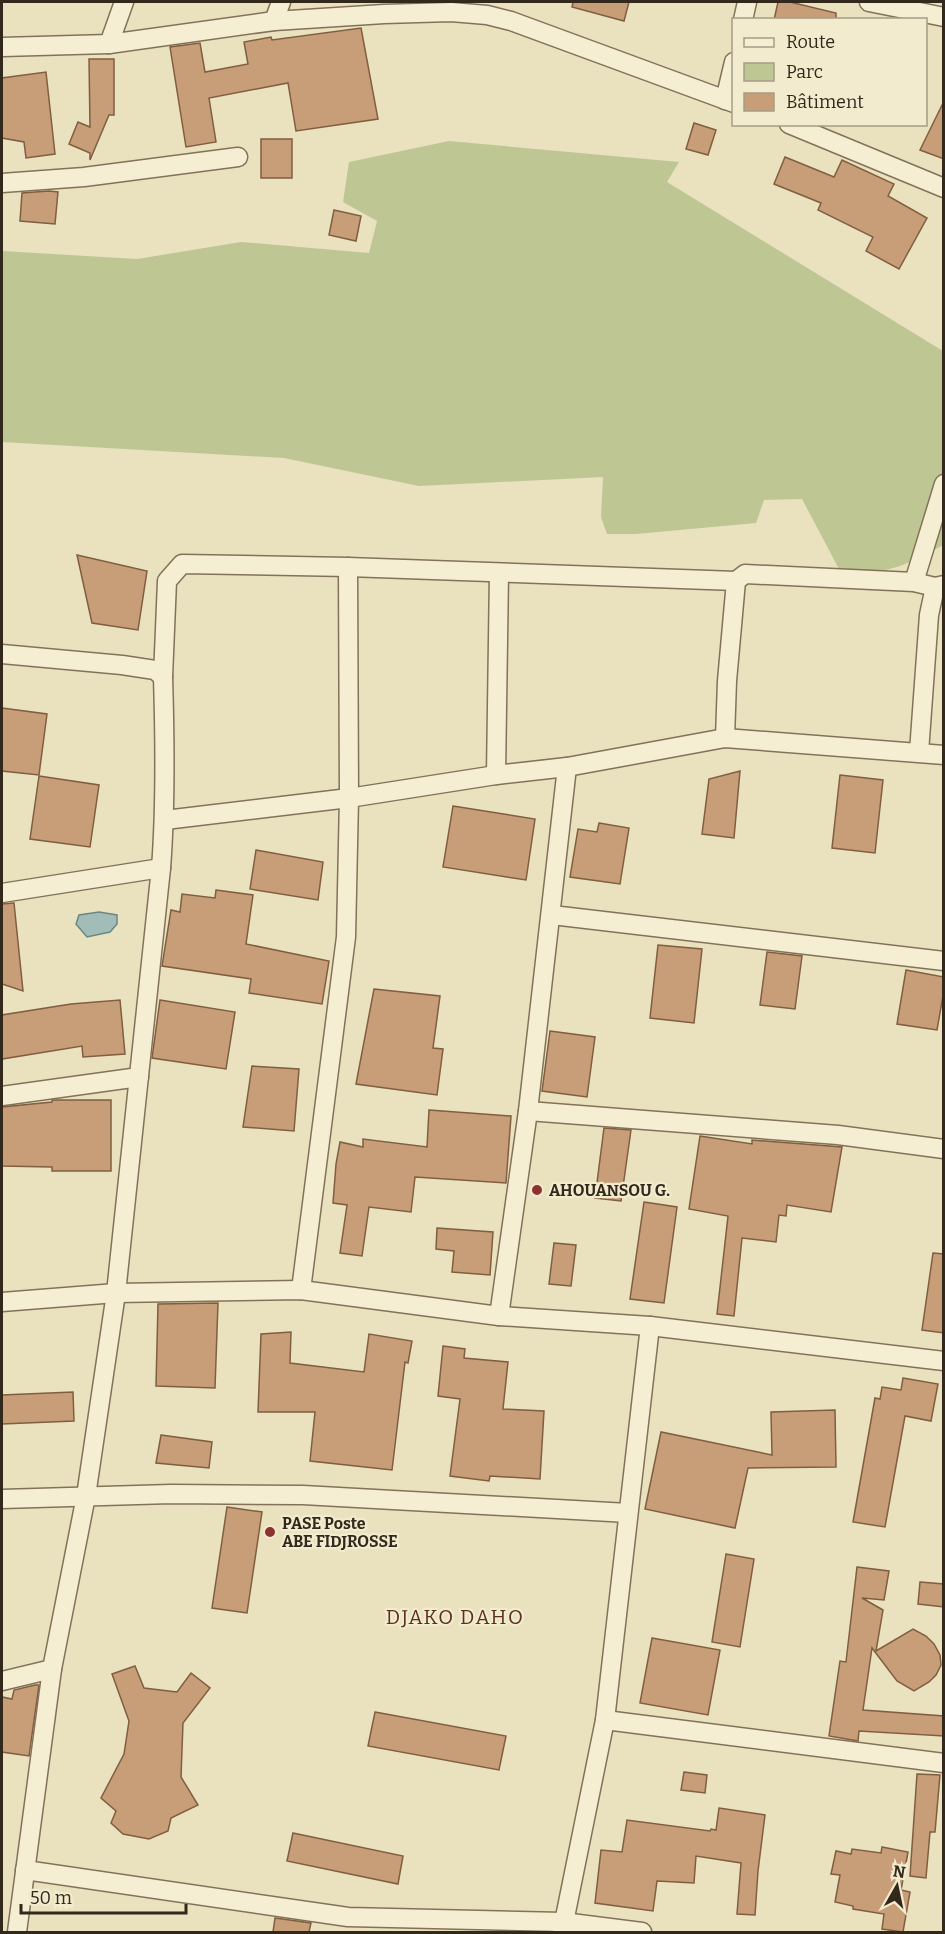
<svg xmlns="http://www.w3.org/2000/svg" width="945" height="1934" font-family="Bitter,serif">
<style>
.green{fill:#bec794}
.water{fill:#a2bdb7;stroke:#6a8984;stroke-width:1.5}
.building{fill:#c79e77;stroke:#805e40;stroke-width:1.5}
.lines{fill:none;stroke-linecap:round;stroke-linejoin:round}
.street-casing{stroke:#827259;stroke-width:21}
.street{stroke:#f6eed2;stroke-width:18}
.poi-dot{fill:#8d332d;stroke:#f2ebce;stroke-width:2}
.labels{text-anchor:middle;stroke-width:4.5;stroke-linejoin:round;paint-order:stroke}
.poi-label{font-size:16px;font-weight:bold;fill:#32291c;stroke:#f2ebce;text-anchor:start}
.quarter-label{font-size:20px;letter-spacing:1.5px;fill:#5c301e;stroke:#f2ebce}
</style>
<rect width="100%" height="100%" fill="#eae1bf"/>
<path class="green" d="M449 141 679 162 667 182 943 351V545C919 559 891 573 862 573 855 573 846 570 839 569L802 499 764 500 756 523 636 534H607L601 517 603 477 419 486 284 458 2 442V251L137 259 241 242 369 253 377 221 343 202 349 162Z"/>
<polygon class="water" points="99,912 117,915 117,924 110,932 87,937 76,924 79,915"/>
<g class="building">
<polygon points="573,2 629,2 624,21 572,7"/>
<polygon points="778,2 790,2 836,13 836,20 774,20"/>
<polygon points="361,28 378,119 296,131 288,83 209,98 216,142 186,147 170,47 200,43 205,72 248,64 244,42 271,37 272,40"/>
<polygon points="89,59 114,59 114,115 109,115 90,160 90,153 69,144 78,122 90,127"/>
<polygon points="46,72 55,154 26,158 24,142 2,138 2,78"/>
<polygon points="944,101 944,159 920,150"/>
<polygon points="694,123 716,130 708,155 686,149"/>
<rect x="261" y="139" width="31" height="39"/>
<polygon points="785,157 834,177 842,160 894,184 888,196 927,218 899,269 866,251 873,237 818,210 821,203 774,184"/>
<polygon points="49,191 58,192 55,224 20,221 22,193"/>
<polygon points="334,210 361,216 356,241 329,235"/>
<polygon points="77,555 147,571 138,630 92,623"/>
<polygon points="2,708 47,714 39,775 2,771"/>
<polygon points="740,771 734,838 702,834 709,779"/>
<polygon points="840,775 883,780 875,853 832,848"/>
<polygon points="39,776 99,785 90,847 30,839"/>
<polygon points="453,806 535,819 526,880 443,867"/>
<polygon points="599,823 629,828 620,884 570,877 578,829 597,832"/>
<polygon points="256,850 323,862 318,900 250,889"/>
<polygon points="216,890 253,895 246,944 329,961 322,1004 249,993 251,979 162,966 171,910 180,912 182,894 215,898"/>
<polygon points="14,903 23,991 2,984 2,904"/>
<polygon points="658,945 702,949 694,1023 650,1018"/>
<polygon points="767,952 802,956 795,1009 760,1005"/>
<polygon points="906,970 944,977 944,990 937,1030 897,1024"/>
<polygon points="374,989 440,996 433,1048 443,1049 437,1095 356,1084"/>
<polygon points="120,1000 125,1054 83,1057 82,1046 2,1059 2,1015 71,1004"/>
<polygon points="160,1000 235,1012 226,1069 152,1058"/>
<polygon points="550,1031 595,1037 587,1097 542,1091"/>
<polygon points="252,1066 299,1069 294,1131 243,1127"/>
<polygon points="52,1100 111,1100 111,1171 52,1171 52,1167 2,1166 2,1107 52,1102"/>
<polygon points="429,1110 511,1116 506,1183 415,1177 411,1212 369,1207 362,1256 340,1253 347,1205 333,1203 336,1164 340,1142 363,1147 363,1139 427,1147"/>
<polygon points="604,1128 631,1130 621,1201 595,1198"/>
<polygon points="700,1136 752,1144 752,1140 842,1147 831,1212 787,1205 786,1216 779,1215 776,1242 742,1238 734,1316 717,1314 728,1216 689,1209"/>
<polygon points="644,1202 677,1207 664,1303 630,1299"/>
<polygon points="437,1228 493,1232 490,1275 452,1272 454,1251 436,1249"/>
<polygon points="554,1243 576,1245 571,1286 549,1284"/>
<polygon points="933,1253 944,1254 944,1333 922,1330"/>
<polygon points="218,1303 215,1388 156,1386 158,1304"/>
<polygon points="291,1332 290,1363 364,1372 369,1334 412,1341 408,1363 405,1362 392,1470 310,1461 315,1412 258,1412 261,1334"/>
<polygon points="443,1346 465,1349 464,1358 508,1362 503,1409 544,1411 540,1479 490,1476 489,1481 450,1476 460,1399 438,1396"/>
<polygon points="903,1378 938,1384 931,1421 905,1416 885,1527 853,1522 875,1398 880,1399 882,1387 901,1390"/>
<polygon points="73,1392 74,1421 2,1424 2,1395"/>
<polygon points="835,1410 836,1467 748,1468 735,1528 645,1509 661,1432 772,1455 771,1412"/>
<polygon points="161,1435 212,1442 209,1468 156,1463"/>
<polygon points="227,1507 262,1512 247,1613 212,1608"/>
<polygon points="726,1554 754,1559 740,1647 712,1642"/>
<polygon points="857,1567 889,1571 884,1600 862,1598 883,1610 876,1651 913,1629 926,1636 934,1644 940,1655 941,1665 936,1675 929,1682 914,1691 897,1681 872,1648 863,1710 944,1716 944,1736 859,1731 858,1741 829,1736 840,1661 846,1662"/>
<polygon points="920,1582 944,1584 944,1607 918,1604"/>
<polygon points="652,1638 720,1650 708,1715 640,1703"/>
<polygon points="135,1666 144,1688 177,1692 191,1673 210,1688 183,1723 181,1777 198,1805 171,1818 168,1831 149,1839 123,1834 111,1823 116,1811 101,1798 124,1754 129,1721 112,1674"/>
<polygon points="35,1685 39,1685 29,1756 2,1752 2,1697 12,1699 14,1690"/>
<polygon points="375,1712 506,1736 499,1770 368,1746"/>
<polygon points="684,1772 707,1775 705,1793 681,1790"/>
<polygon points="917,1774 940,1775 935,1832 930,1832 926,1878 910,1876"/>
<polygon points="719,1808 765,1815 758,1871 755,1915 737,1914 741,1863 696,1856 694,1883 657,1881 653,1911 595,1903 601,1850 622,1852 627,1820 710,1831 711,1829 716,1830"/>
<polygon points="293,1833 403,1856 398,1884 287,1861"/>
<polygon points="882,1847 908,1852 901,1890 910,1892 903,1932 882,1929 884,1914 853,1909 853,1906 835,1902 840,1875 831,1874 836,1851 851,1854 852,1849 881,1853"/>
<polygon points="275,1918 311,1923 309,1932 273,1932"/>
</g>
<g class="lines">
<defs>
<g id="street">
<polyline points="869,2 944,17"/>
<polyline points="743,20 747,2"/>
<polyline points="274,21 281,2"/>
<polyline points="109,44 124,2"/>
<polyline points="2,47 109,44 274,21 384,14 451,12 487,15 511,21 734,103"/>
<polyline points="725,100 734,62"/>
<polyline points="789,124 944,188"/>
<polyline points="2,183 84,177 238,157"/>
<polyline points="914,582 944,484"/>
<path d="M2 654 122 665 155 670 163 677C165 741 166 804 161 868L116 1293 86 1496 52 1669 17 1932"/>
<polyline points="163,677 167,581 182,564 348,567 736,581"/>
<polyline points="725,738 727,681 736,581 745,574 914,582 935,587"/>
<polyline points="919,752 929,615 935,587 944,585"/>
<polyline points="496,775 499,573"/>
<polyline points="165,820 349,798 496,775 567,767 725,738 944,755"/>
<polyline points="2,893 161,868"/>
<polyline points="552,915 944,961"/>
<polyline points="2,1096 139,1077"/>
<polyline points="528,1111 838,1135 944,1149"/>
<polyline points="301,1290 346,937 349,798 348,567"/>
<polyline points="2,1302 116,1293 301,1290 499,1316 650,1326 944,1361"/>
<polyline points="499,1316 528,1111 567,767"/>
<polyline points="2,1499 171,1494 303,1495 628,1513"/>
<polyline points="2,1681 52,1669"/>
<polyline points="605,1720 944,1763"/>
<polyline points="25,1870 348,1917 563,1922 642,1932"/>
<polyline points="562,1932 605,1720 650,1326"/>
</g>
</defs>
<use href="#street" class="street-casing"/>
<use href="#street" class="street"/>
</g>
<g class="poi-dot">
<circle cx="537" cy="1190" r="6"/>
<circle cx="270" cy="1532" r="6"/>
</g>
<g class="labels">
<g class="poi-label">
<text x="549" y="1196">AHOUANSOU G.</text>
<text x="282" y="1529">PASE Poste<tspan x="282" dy="18">ABE FIDJROSSE</tspan></text>
</g>
<g class="quarter-label">
<text x="455" y="1624">DJAKO DAHO</text>
</g>
</g>
<rect width="945" height="1934" fill="none" stroke="#32291c" stroke-width="6"/>
<rect x="732" y="18" width="195" height="108" fill="#f2ebce" stroke="#a59d87" stroke-width="1.5"/>
<rect x="744" y="38" width="30" height="9" fill="#f6eed2" stroke="#a59d87" stroke-width="1.5"/>
<text x="786" y="48" font-size="18" fill="#32291c">Route</text>
<rect x="744" y="63" width="30" height="18" fill="#bec794" stroke="#a59d87" stroke-width="1.5"/>
<text x="786" y="78" font-size="18" fill="#32291c">Parc</text>
<rect x="744" y="93" width="30" height="18" fill="#c79e77" stroke="#a59d87" stroke-width="1.5"/>
<text x="786" y="108" font-size="18" fill="#32291c">Bâtiment</text>
<g transform="translate(897 1886) rotate(9)" stroke="#f2ebce" stroke-width="4.5" paint-order="stroke">
<path d="M0-4.5L10 22L0 15L-10 22Z" fill="#32291c"/>
<text y="-9" font-size="16" font-weight="bold" text-anchor="middle" fill="#32291c">N</text>
</g>
<path d="M21 1904v9h165v-9" fill="none" stroke="#32291c" stroke-width="3"/>
<text x="30" y="1904" font-size="18" fill="#32291c" stroke="#f2ebce" stroke-width="4.5" paint-order="stroke">50 m</text>
</svg>
